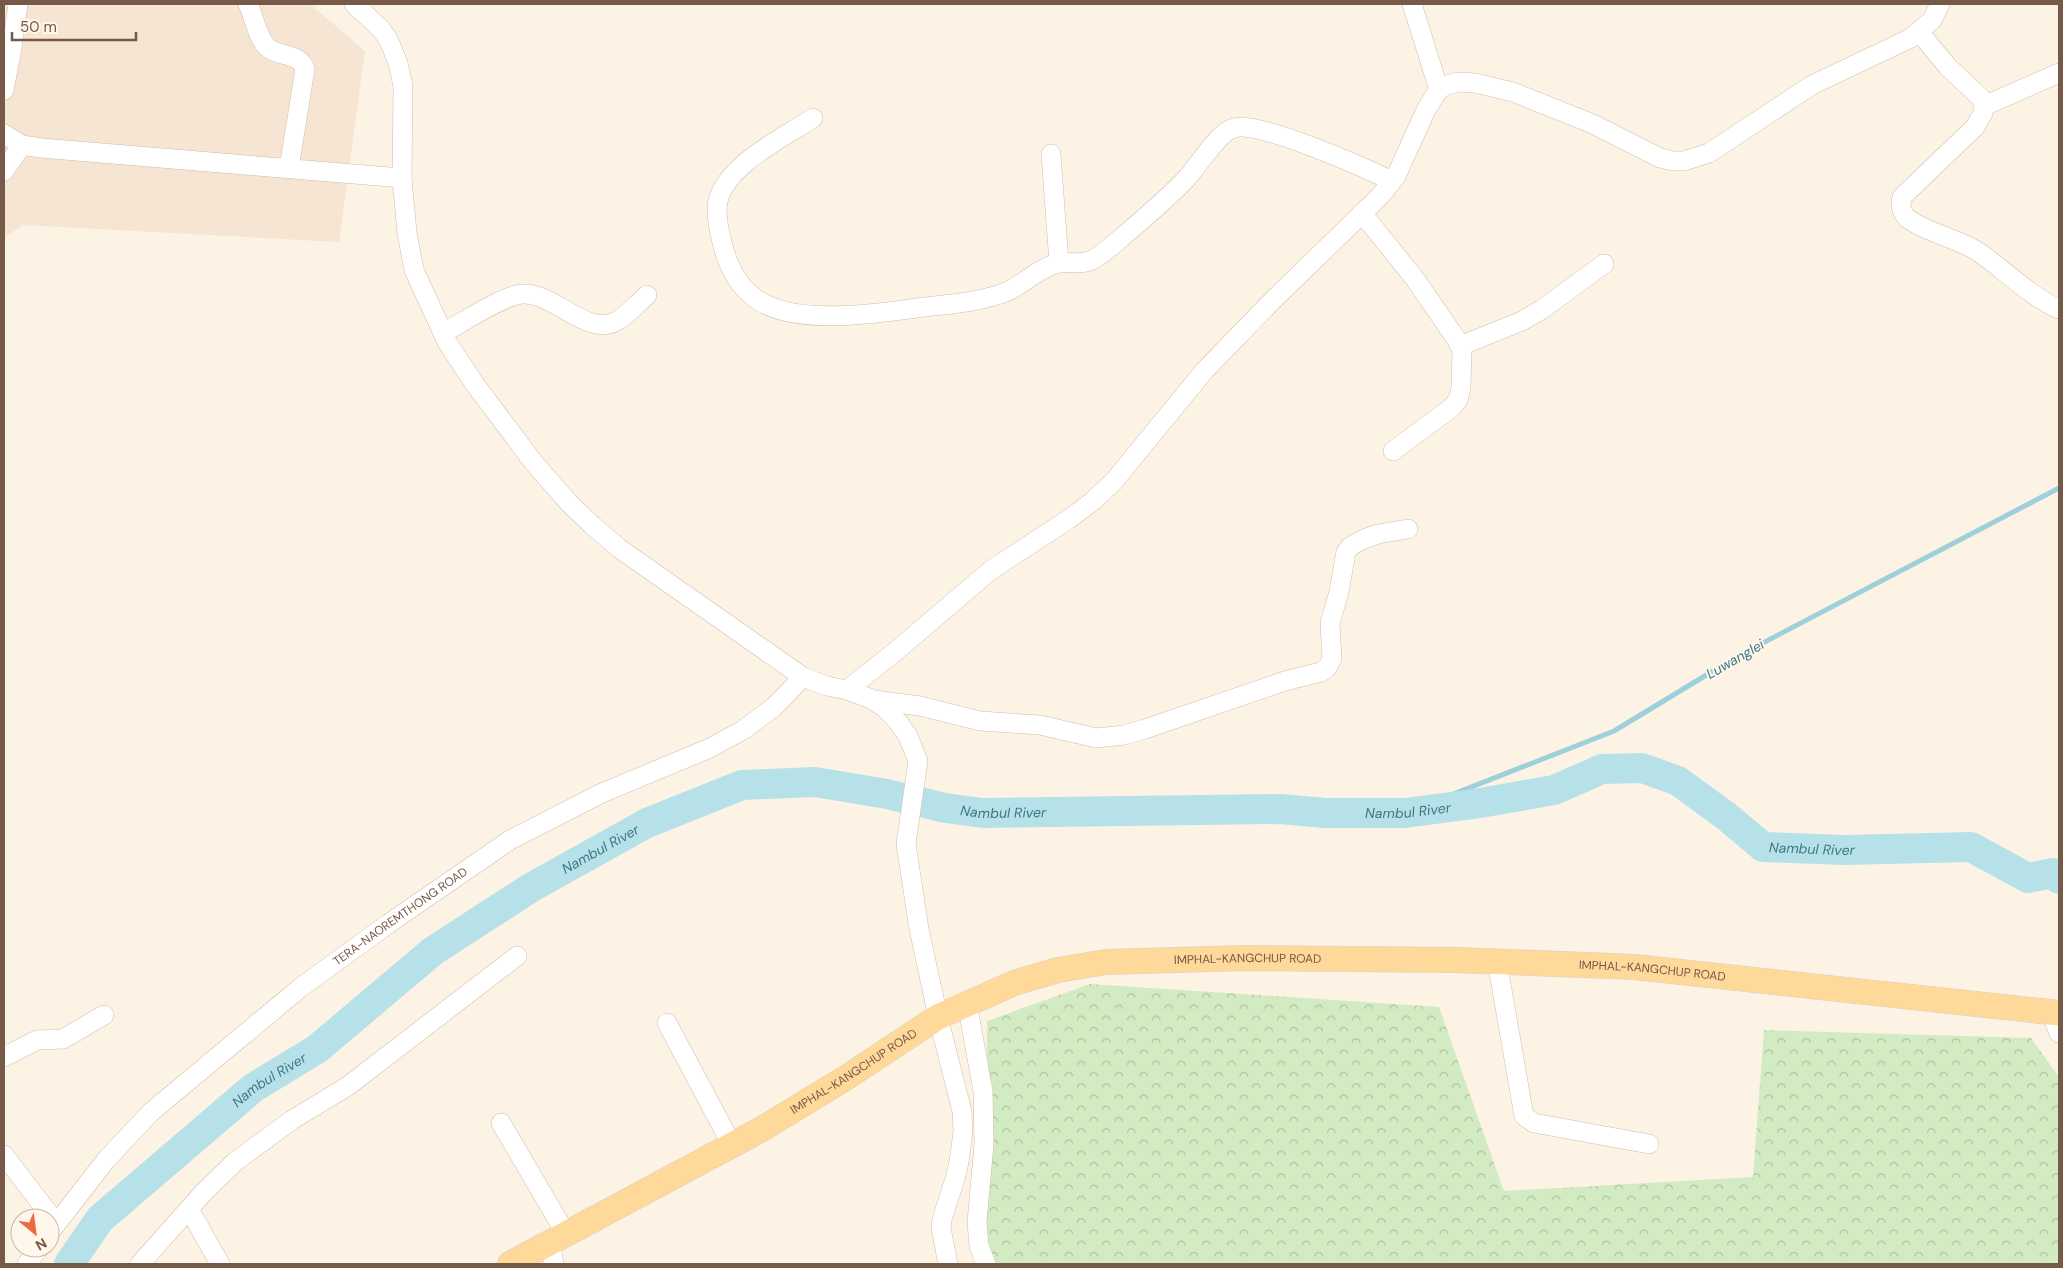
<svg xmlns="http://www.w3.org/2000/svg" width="2063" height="1268" font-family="'DM Sans',sans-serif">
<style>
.residential{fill:#f5e5d2}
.forest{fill:url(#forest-crowns)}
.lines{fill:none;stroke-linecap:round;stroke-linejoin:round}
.stream{stroke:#9dd0da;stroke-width:5}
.river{stroke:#b7e1e8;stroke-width:30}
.minor-casing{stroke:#d1bdac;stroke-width:20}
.major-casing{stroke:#d9d1cc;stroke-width:26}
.minor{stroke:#fff;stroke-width:19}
.major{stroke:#fed99a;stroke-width:25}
.labels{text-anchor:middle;stroke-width:4;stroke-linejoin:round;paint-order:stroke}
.street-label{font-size:12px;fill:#775948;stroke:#fff7eb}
.water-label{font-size:14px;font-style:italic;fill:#3e7884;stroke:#fff7eb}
</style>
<defs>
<pattern id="forest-crowns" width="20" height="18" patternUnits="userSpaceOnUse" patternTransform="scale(1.25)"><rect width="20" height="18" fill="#d3ebc2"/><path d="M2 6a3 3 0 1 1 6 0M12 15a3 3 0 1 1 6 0" fill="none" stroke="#b0c1a0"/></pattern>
</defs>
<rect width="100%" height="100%" fill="#fdf3e4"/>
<polygon class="residential" points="4,4 310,4 365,51 339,242 23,225 4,238"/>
<polygon class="forest" points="1090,984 1439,1007 1504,1191 1753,1177 1764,1030 2031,1038 2059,1077 2059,1264 987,1264 987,1021"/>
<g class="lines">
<polyline class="stream" points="1405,813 1614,731 1736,657 2059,488"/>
<path class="river" id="s1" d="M69 1264 100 1219 253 1088 317 1049 433 951 532 887 647 823 742 785 815 782 887 794 945 808 983 813 1280 809 1326 813H1405L1474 804 1554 790 1602 769 1642 768 1678 781 1726 816 1763 847 1844 850 1971 847 2028 878 2053 873 2059 879"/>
<defs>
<g id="minor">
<path d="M248 4C254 16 257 37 267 47 279 58 298 51 305 69L289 168"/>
<polyline points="354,4 381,29 389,41 398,63 403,86 402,178 407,233 414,270 447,342 474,383 534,463 570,504 593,526 620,549 803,677 827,686 847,690 869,698 885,708 898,722 908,736 918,761 906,844 919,929 938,1017 962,1111 963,1132 959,1162 955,1179 942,1219 941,1228 948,1264"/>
<polyline points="1412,4 1439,90"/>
<path d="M1919 32 1948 67 1981 98 1984 106 1983 113 1975 127 1902 197C1900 204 1901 212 1907 218 1923 231 1958 239 1977 251 2005 270 2029 296 2059 309"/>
<polyline points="4,90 12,48 18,4"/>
<polyline points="1984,106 2059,73"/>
<path d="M813 118C783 138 719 168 717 208 717 220 719 231 722 242 727 264 738 286 756 299 796 327 878 313 924 307 951 304 980 302 1006 292 1023 285 1037 269 1055 264 1067 260 1080 266 1092 260 1105 253 1116 242 1128 232 1148 215 1169 197 1187 178 1199 165 1218 132 1234 128 1258 120 1365 168 1392 181"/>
<polyline points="4,134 22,145 41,148 402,178"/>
<polyline points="1051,154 1059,263"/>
<polyline points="4,171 22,145"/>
<polyline points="1362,213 1415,279 1457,340 1462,351 1461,388 1458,400 1451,408 1393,451"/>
<path d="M443 333C462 323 502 296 522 294 554 292 586 336 615 322 627 316 637 304 647 295"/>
<polyline points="1460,346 1522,321 1541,310 1604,264"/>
<polyline points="847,690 896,651 991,570 1069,519 1093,501 1114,481 1205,370 1272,301 1380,196 1396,176 1426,110 1437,92 1444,86 1458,82 1475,83 1513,92 1593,124 1660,158 1673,161 1684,161 1709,153 1812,85 1911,38 1932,20 1940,4"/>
<polyline points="874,700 920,706 980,721 1040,725 1096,738 1124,735 1145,729 1285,681 1321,672 1327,668 1332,659 1330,623 1339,592 1346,552 1351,546 1364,539 1378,534 1408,529"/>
<polyline points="1497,961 1524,1116 1534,1123 1649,1144"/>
<polyline points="967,1003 983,1091 984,1144 977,1222 979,1246 986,1264"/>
<polyline points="2051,1013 2059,1033"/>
<polyline points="667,1023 732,1145"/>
<polyline points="4,1057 37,1040 63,1039 104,1015"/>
<polyline points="501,1123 566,1234"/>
<polyline points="4,1155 56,1223"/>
<polyline points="189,1209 220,1264"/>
<path id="s2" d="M50 1232 106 1160 151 1112 300 988 388 924 510 840 602 793 710 748 743 730 774 707 803 677"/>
<polyline points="550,1242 554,1264"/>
<polyline points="27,1264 39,1248"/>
<polyline points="140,1264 203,1193 236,1161 292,1120 348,1086 517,956"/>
</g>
<g id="major">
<path id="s3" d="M510 1264 762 1129 844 1079 938 1017 1014 983 1058 970 1106 962 1245 958 1457 960 1635 967 2059 1013"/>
</g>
</defs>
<use href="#minor" class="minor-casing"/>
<use href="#major" class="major-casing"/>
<use href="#minor" class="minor"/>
<use href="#major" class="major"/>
</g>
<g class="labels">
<g class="street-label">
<text dy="4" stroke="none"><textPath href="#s2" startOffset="474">TERA-NAOREMTHONG ROAD</textPath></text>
<text dy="4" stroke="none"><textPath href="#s3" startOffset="814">IMPHAL-KANGCHUP ROAD</textPath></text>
<text dy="4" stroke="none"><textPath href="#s3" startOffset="1219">IMPHAL-KANGCHUP ROAD</textPath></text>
<text dy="4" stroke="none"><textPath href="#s3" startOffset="394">IMPHAL-KANGCHUP ROAD</textPath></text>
</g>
<g class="water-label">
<text transform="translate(1735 659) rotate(-30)" y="5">Luwanglei</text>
<text dy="5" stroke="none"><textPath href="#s1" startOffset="1504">Nambul River</textPath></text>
<text dy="5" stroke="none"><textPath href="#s1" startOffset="1099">Nambul River</textPath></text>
<text dy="5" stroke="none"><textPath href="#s1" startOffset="1939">Nambul River</textPath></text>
<text dy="5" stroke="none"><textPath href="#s1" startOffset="679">Nambul River</textPath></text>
<text dy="5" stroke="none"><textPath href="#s1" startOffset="274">Nambul River</textPath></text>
</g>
</g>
<rect width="2063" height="1268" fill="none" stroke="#775948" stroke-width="10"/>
<g transform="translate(35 1233) rotate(151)"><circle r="24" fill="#fff7eb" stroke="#c9b8aa"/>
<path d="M0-4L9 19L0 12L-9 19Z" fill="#ec6944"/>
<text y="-8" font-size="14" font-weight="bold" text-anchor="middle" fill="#775948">N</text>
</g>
<path d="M12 32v8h124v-8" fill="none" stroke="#775948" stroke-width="2.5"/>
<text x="20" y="32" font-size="15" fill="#775948" stroke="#fff7eb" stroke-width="4" paint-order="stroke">50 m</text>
</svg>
